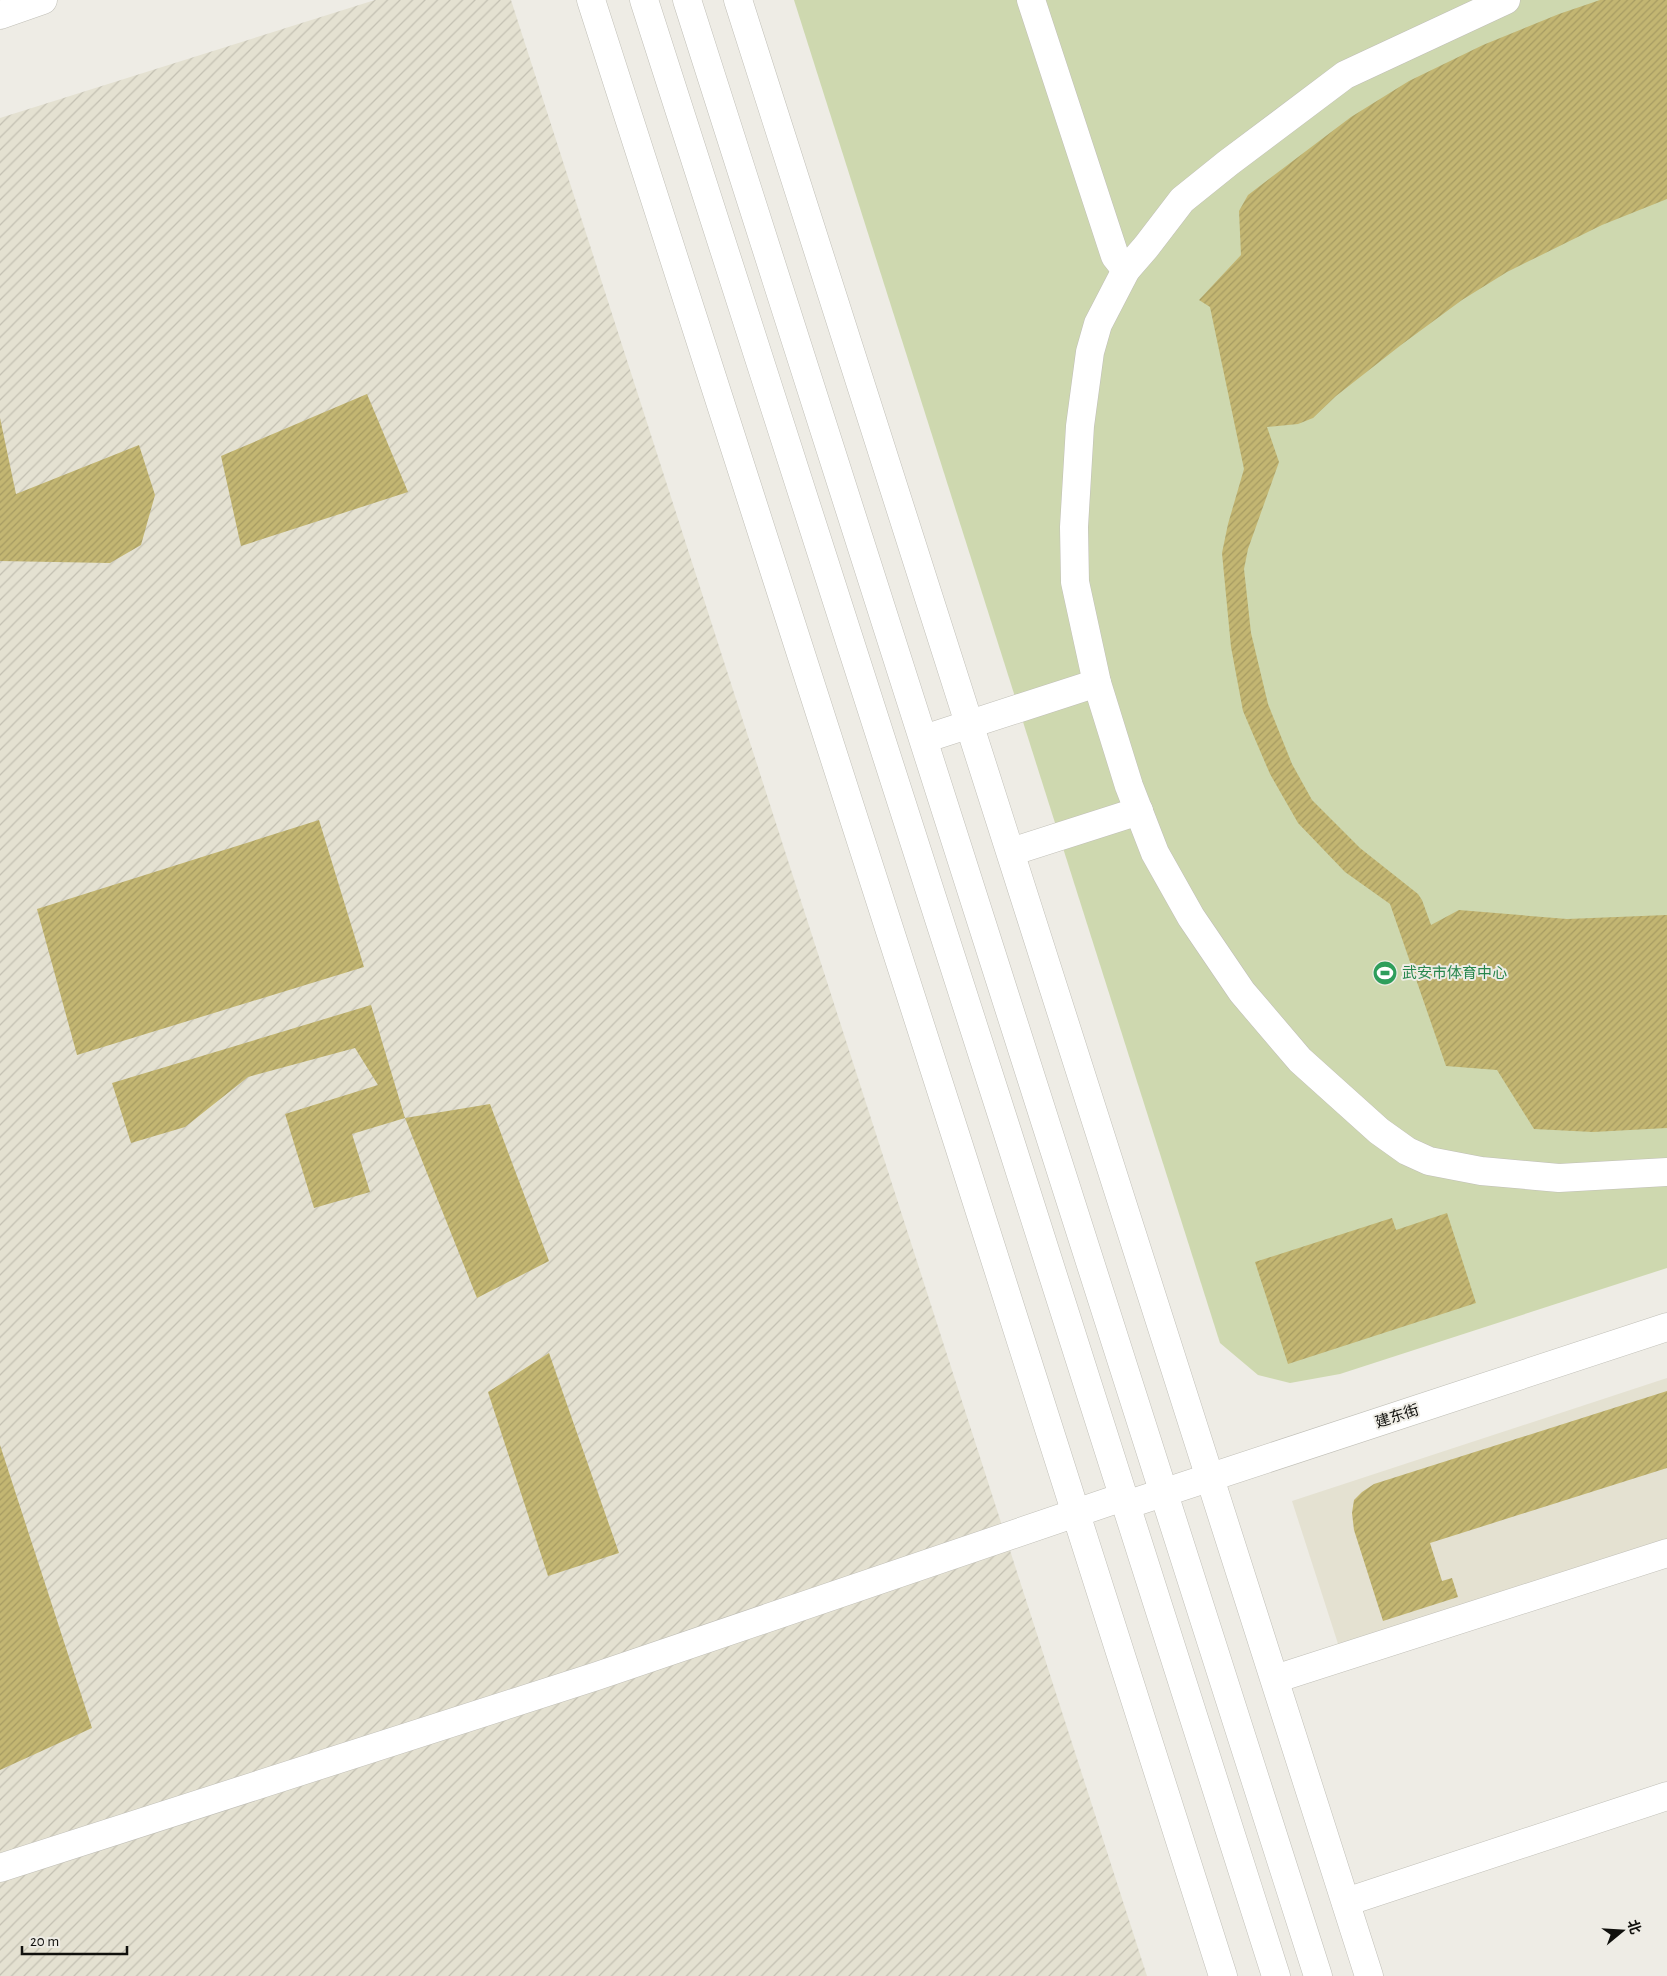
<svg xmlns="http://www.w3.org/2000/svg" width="1667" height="1976" font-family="'Alegreya Sans','Noto Sans SC',sans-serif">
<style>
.built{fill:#e4e1d1}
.industrial{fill:url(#industrial-furrows)}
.pitch{fill:#ced8af}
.building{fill:url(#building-hatch)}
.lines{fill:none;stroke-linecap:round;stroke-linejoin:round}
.minor-casing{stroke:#c0bfb7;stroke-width:29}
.major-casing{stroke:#c0bfb7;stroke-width:29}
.highway-casing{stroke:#c0bfb7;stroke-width:29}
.minor{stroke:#fff;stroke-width:28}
.major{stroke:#fff;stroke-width:28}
.highway{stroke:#fff;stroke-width:28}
.labels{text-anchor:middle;stroke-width:4;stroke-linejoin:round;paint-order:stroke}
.leisure-label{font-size:15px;fill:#27864d;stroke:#eeece5;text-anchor:start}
.street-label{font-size:15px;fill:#10100d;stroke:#eeece5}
</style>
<defs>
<pattern id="industrial-furrows" width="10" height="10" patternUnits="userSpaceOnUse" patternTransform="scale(1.25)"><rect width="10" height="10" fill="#e4e1d1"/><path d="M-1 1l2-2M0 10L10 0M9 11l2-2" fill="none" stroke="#c3c0b2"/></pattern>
<pattern id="building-hatch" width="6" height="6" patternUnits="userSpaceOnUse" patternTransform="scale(1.25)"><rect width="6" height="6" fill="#c3b672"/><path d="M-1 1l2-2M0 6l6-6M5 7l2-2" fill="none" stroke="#a69b62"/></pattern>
</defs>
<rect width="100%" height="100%" fill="#eeece5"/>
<polygon class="built" points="1667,1378 1667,1543 1340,1650 1292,1501"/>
<polygon class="industrial" points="375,0 511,0 1147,1976 0,1976 0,118"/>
<polygon class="pitch" points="794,0 1667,0 1667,1268 1340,1374 1290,1383 1258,1375 1220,1343"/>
<g class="building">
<polygon points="1600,0 1667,0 1667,199 1602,225 1507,272 1462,300 1401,345 1336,396 1313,418 1298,424 1267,427 1279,462 1248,549 1244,569 1251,633 1268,704 1292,764 1312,800 1360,848 1418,894 1422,900 1431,925 1459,910 1567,919 1667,915 1667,1128 1593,1132 1534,1129 1497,1070 1446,1066 1390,904 1345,872 1298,823 1270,774 1243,711 1231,647 1222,553 1228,524 1244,469 1210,307 1199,300 1241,255 1239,211 1248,195 1351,117 1409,81 1483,45 1559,14"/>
<polygon points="367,394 408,492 241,546 221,456"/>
<polygon points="0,418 16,494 139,445 155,495 141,545 110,563 0,561"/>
<polygon points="319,820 364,967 77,1055 37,909"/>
<polygon points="371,1005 405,1118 352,1134 370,1192 314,1208 285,1114 378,1085 355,1048 248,1077 185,1127 131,1143 112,1083"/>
<polygon points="490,1104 549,1261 477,1298 405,1118"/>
<polygon points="1447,1213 1476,1303 1288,1364 1255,1262 1392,1218 1396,1230"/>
<polygon points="549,1353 619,1553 548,1576 488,1392"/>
<polygon points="1667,1391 1667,1468 1430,1543 1442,1581 1452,1578 1458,1597 1383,1621 1354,1530 1352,1513 1354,1500 1362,1492 1374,1484"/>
<polygon points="0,1445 92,1728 0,1770"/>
</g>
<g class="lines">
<defs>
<g id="minor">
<polyline points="591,0 959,1146 1223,1976"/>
<polyline points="738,0 1369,1976"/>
<polyline points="1031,0 1115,256 1126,270"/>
<polyline points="1506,0 1345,75 1228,163 1182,200 1146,247 1126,270 1098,324 1090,352 1080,426 1074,527 1075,582 1097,683 1129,786 1155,853 1191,917 1242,992 1300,1060 1379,1131 1407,1151 1429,1161 1481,1171 1559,1178 1667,1172"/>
<polyline points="924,739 1097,683"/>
<polyline points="1011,852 1139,811"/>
<polyline points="1126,1505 1667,1327"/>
<polyline points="1275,1679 1667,1553"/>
<polyline points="0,1868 597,1676 1123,1497"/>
<polyline points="1346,1902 1667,1796"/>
</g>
<polyline id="major" points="0,15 43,0"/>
<g id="highway">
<polyline points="644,0 1007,1131 1276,1976"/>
<polyline points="687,0 1318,1976"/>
</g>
</defs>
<use href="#minor" class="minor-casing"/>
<use href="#major" class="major-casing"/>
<use href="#highway" class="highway-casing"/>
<use href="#minor" class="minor"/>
<use href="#major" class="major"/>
<use href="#highway" class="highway"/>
</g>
<defs>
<symbol id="stadium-disc" viewBox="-11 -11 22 22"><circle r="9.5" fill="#2e9e5b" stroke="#eeece5"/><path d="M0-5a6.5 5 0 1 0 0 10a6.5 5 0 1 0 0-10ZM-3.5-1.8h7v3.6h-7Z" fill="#fff"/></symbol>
</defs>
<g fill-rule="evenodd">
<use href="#stadium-disc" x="1371" y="959" width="28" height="28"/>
</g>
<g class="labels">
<g class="leisure-label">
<text x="1402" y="978">武安市体育中心</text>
</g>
<g class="street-label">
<text transform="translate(1397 1416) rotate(-18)" y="5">建东街</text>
</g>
</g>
<g transform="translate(1622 1931) rotate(72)" stroke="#eeece5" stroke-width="4" paint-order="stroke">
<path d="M0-4L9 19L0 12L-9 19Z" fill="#10100d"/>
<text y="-8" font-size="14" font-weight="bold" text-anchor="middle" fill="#10100d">北</text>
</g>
<path d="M22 1946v8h105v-8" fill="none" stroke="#10100d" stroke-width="2.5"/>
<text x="30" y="1946" font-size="15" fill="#10100d" stroke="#eeece5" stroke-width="4" paint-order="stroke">20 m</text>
</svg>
